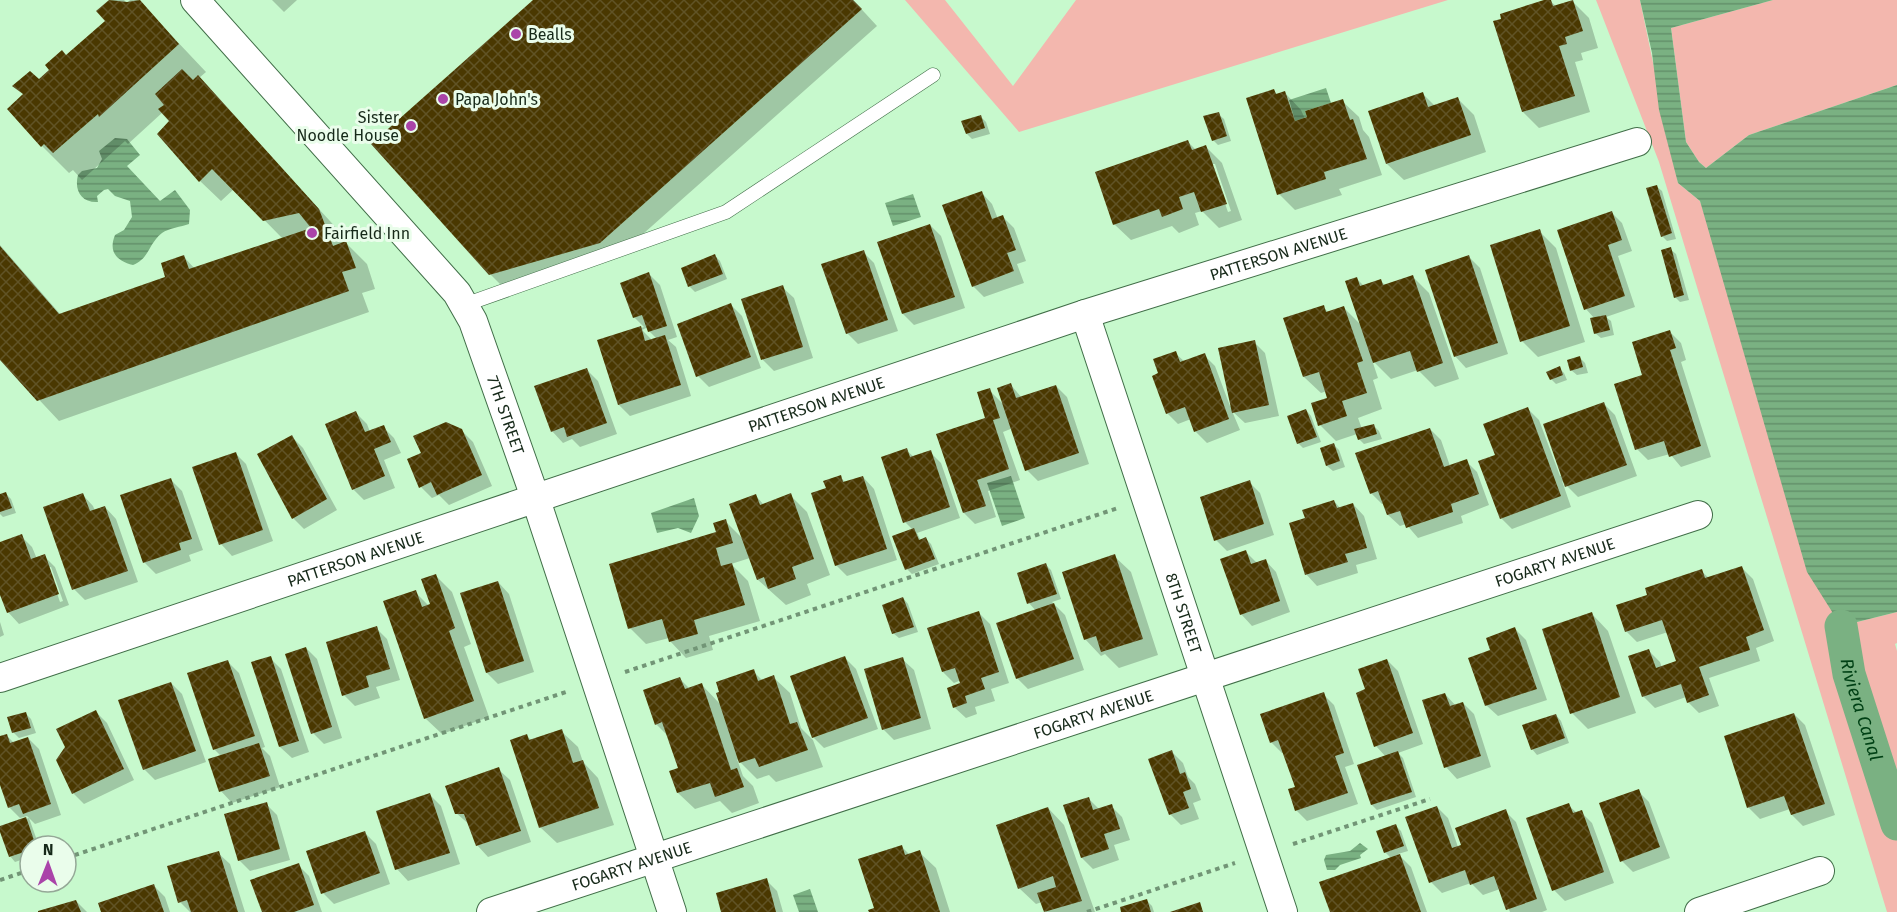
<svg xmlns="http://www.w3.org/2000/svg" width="1897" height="912" font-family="'Fira Sans',sans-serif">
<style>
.grass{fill:#f3b7ae}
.water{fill:url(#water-rules)}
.shadow{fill:#0003;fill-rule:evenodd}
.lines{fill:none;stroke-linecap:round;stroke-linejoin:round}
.canal{stroke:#7ab182;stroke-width:33}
.building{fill:url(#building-cross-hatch)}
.lane-casing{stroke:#416e48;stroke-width:15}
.street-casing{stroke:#416e48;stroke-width:30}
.path{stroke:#729576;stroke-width:4;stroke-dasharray:4.5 4.5;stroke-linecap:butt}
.lane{stroke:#fff;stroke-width:14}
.street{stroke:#fff;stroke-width:28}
.poi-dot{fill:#aa44a9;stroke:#eafdeb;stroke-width:2}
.labels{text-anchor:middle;stroke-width:6;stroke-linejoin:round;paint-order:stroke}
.poi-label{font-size:16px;fill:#162919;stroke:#eafdeb;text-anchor:start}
.street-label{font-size:16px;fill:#162919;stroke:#eafdeb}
.water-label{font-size:18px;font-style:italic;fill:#004115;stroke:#eafdeb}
</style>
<defs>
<pattern id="water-rules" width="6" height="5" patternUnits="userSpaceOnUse" patternTransform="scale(1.5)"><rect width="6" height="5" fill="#7ab182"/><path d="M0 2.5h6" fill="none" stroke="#63906a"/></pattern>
<pattern id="building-cross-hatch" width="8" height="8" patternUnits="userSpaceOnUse" patternTransform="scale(1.5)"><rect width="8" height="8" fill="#4a3801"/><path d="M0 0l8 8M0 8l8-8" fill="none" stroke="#605326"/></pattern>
</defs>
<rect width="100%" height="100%" fill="#c7f9cd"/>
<g class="grass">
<polygon points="905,0 945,0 1013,86 1076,0 1448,0 1019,132"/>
<polygon points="1596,0 1640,0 1678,183 1700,201 1841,626 1897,612 1897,643 1895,644 1897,651 1897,912 1887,912 1659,162"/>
<polygon points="1773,0 1897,0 1897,85 1749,135 1706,168 1699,162 1686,142 1671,28"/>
</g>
<g class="water">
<polygon points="1640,0 1773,0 1671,28 1686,142 1699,162 1706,168 1749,135 1897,85 1897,612 1841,626 1807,572 1700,201 1678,183 1659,110 1652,53"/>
<polygon points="1326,88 1331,103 1305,111 1307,117 1295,121 1289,100"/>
<path d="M115 138 127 139 140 155 127 166 160 201 175 190 190 210 189 224C181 227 169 228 162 233 148 244 150 258 133 265 117 261 108 252 115 235L124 230 132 217 130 201 115 196 108 189 104 190 97 196 98 202C81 203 74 190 78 175L82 171 97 168 102 159 99 151Z"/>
<polygon points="913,194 921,217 893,226 885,203"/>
<polygon points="1011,476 1025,518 1002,526 987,483"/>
<polygon points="694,498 699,516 691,533 678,528 657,533 651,513"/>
<polygon points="1360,843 1368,849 1360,855 1361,858 1340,865 1335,870 1327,870 1324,860 1326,855 1350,851"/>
<polygon points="810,889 818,912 799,912 793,895"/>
</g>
<g class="shadow">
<polygon points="112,0 124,0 127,3 130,0 138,0 206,72 199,78 340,232 344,244 346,243 367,264 375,289 362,293 369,312 59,421 0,358 0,245 61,315 167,278 184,257 195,269 283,239 234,189 221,201 200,181 171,121 163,112 128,144 125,141 82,180 73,170 69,173 42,146 24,95 14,86 39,81 107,21 98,11"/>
<polygon points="272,0 297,0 284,12"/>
<polygon points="535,0 853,0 877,26 616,258 507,291 490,274"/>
<polygon points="1549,0 1557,7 1573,2 1589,18 1598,48 1581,53 1583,60 1575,62 1590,112 1539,128 1523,112 1503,20"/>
<polygon points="1274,91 1278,95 1285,93 1301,110 1305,119 1342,101 1359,117 1363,130 1369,137 1382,175 1339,189 1342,195 1295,210 1279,194"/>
<polygon points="1423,94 1435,106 1457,98 1474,115 1486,152 1404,180 1387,164 1370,112"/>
<polygon points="1218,114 1224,119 1231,141 1218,145 1213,140"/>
<polygon points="980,116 986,122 990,134 972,139 967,134"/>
<path d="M1188 142 1196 150 1206 147 1222 163 1242 220 1219 228 1202 211 1195 213 1199 225 1179 233 1172 226 1131 240 1114 224ZM1211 164H1215L1231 211 1228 212Z"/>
<polygon points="1656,186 1662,191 1676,239 1667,241 1662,236"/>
<polygon points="981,192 992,204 998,219 1003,217 1014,228 1026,261 1017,264 1024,283 984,297 973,286"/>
<polygon points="1611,212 1622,223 1632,251 1618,256 1635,307 1606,317 1611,321 1614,335 1601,338 1595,333 1595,319 1586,309"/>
<polygon points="930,225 941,236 965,308 914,325 903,314"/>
<polygon points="1539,231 1556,248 1585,342 1538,357 1522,341"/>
<polygon points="1670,249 1676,254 1689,300 1680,302 1675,297"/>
<polygon points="863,252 874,263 898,331 858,344 847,333"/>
<polygon points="715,256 720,261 727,279 695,292 690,287 683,269"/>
<polygon points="1469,257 1480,268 1508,354 1466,368 1455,356"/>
<path d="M649 274 660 285 677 337 668 340 676 347 691 396 630 416 619 405 599 341 644 327 634 317ZM648 327 649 331 657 339 652 340 642 330Z"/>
<polygon points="1413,277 1429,293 1459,379 1435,387 1418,370 1391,379 1372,360 1378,378 1373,380 1382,409 1358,418 1362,429 1374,426 1379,431 1382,439 1364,444 1359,439 1357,434 1336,441 1320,425 1329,399 1327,391 1321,393 1304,377 1323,307 1329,313 1344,308 1362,326 1357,279 1364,286 1381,281 1386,286"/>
<polygon points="782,287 794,298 813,358 774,371 763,360 743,300"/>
<polygon points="731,305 742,316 761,368 709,387 698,376"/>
<polygon points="1670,332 1681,343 1686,360 1681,362 1711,457 1681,467 1670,454 1648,460 1637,449 1644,376"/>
<polygon points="1254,342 1265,353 1279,416 1245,423 1232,411 1240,430 1207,443 1196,432 1191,419 1178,424 1167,413 1160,374 1175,353 1185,362 1204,355 1215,366 1230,406 1232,406"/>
<polygon points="1580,358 1585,363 1588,373 1577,375 1571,370"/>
<polygon points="1559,368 1564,373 1567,380 1556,384 1551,379"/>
<polygon points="587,370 598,381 617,434 580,447 572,439 563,443 552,431"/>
<polygon points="1011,385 1022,398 1056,386 1067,397 1089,464 1038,481 1027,470 1013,428 1003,432 1020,480 988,491 996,517 975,524 964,513 987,419 989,390 1005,406"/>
<polygon points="1604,404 1615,415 1637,476 1578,497 1562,481 1571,507 1512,529 1501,518 1497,455 1528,409 1539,420 1560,476 1562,475"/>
<polygon points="1306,410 1311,416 1321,442 1303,448 1298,443"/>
<polygon points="356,413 367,424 370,432 383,427 394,438 401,453 384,460 395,488 364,500 353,489"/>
<polygon points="1430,429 1441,440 1450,466 1466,461 1477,472 1489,505 1461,516 1463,523 1418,538 1406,524 1400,526 1388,515 1384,503 1382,504 1371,493"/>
<polygon points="461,430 473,442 492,486 449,505 439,495 432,498 421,487 423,454"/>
<polygon points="292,437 303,448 337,510 304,529 293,518"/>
<polygon points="1334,445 1339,450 1345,467 1333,471 1327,466 1322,449"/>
<polygon points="906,450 914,457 930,452 941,463 960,518 917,533 921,541 926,539 931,544 939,564 912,574 907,569 913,530 905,522"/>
<polygon points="235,453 246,464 273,541 232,556 221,544"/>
<polygon points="840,477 846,483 863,477 874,489 897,560 847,576 836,565 828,489"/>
<polygon points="171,480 182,491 203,550 189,555 191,561 156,574 145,563 122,496"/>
<polygon points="1249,482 1260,493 1274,535 1227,551 1216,540"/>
<polygon points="6,494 11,499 16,513 3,517 0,514 0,496"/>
<polygon points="82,494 93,506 95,511 105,507 116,519 138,582 85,600 74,589"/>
<polygon points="790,495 807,512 830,575 807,584 811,595 786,605 758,580 750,558 731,564 748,581 760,621 709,636 713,650 686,658 670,641 669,638 646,644 630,628 718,533 725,521 743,539 756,496 764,505"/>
<polygon points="1334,501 1340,508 1353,504 1364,516 1377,559 1356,565 1358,573 1317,586 1306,574 1307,519"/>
<path d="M21 536 32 547 37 559 44 556 55 567 69 605 19 624 8 612 0 591V544ZM48 567H51L63 601 60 602Z"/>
<polygon points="1246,552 1257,563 1265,560 1276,572 1290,612 1252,626 1241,614"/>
<polygon points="1114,556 1131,572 1158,655 1119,668 1105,654 1101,656 1085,639"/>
<polygon points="1046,565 1051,570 1061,599 1052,602 1065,615 1084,670 1028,689 1017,678 1036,611 1029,603"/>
<polygon points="1742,568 1753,579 1774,641 1756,648 1760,661 1709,678 1719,706 1699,713 1688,702 1686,697 1655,708 1643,696 1649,651 1660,662 1662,668 1678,662 1668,632 1637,642 1626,631 1649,596 1701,571 1709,578"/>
<polygon points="436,576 452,592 471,644 464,647 489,717 442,734 425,718 415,592 433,610"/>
<polygon points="498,582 509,594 534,672 498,684 487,673"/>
<polygon points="903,598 908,604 918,632 899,638 893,633"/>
<polygon points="979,613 990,624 1009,683 991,689 995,701 975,707 977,714 966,718 954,707 962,684 961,680 954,683 943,672"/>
<polygon points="1592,614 1608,631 1636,713 1588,729 1572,713"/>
<polygon points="0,622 4,635 0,637"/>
<polygon points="376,628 387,639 400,680 376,687 380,698 355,706 344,695"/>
<polygon points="1515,629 1526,640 1547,700 1498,716 1486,705 1492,651"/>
<polygon points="306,648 317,659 342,738 324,744 313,733"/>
<polygon points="270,658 281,669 309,752 292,758 280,747"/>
<polygon points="845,658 856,669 878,729 824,748 813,737"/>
<polygon points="902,659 914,670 931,729 894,740 883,729"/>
<polygon points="1387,660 1398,671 1423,744 1398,753 1403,758 1416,797 1377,810 1372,805 1359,766 1386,757 1376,746 1367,690"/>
<polygon points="228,662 239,673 265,747 262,748 270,756 280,787 232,803 221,791 222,757 215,750 189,674"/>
<polygon points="753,671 763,681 773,677 790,693 801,728 813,740 823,767 776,782 769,775 757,779 737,759 743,776 753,786 759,803 732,813 720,801 695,809 678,793 680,768 669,737 656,724 680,679 690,689 702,685 721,705"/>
<polygon points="171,683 182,694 206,762 155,780 144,769"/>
<polygon points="1323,694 1334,705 1354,764 1345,767 1358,804 1307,821 1296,810 1296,788 1284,753 1282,753 1271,742"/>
<polygon points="1445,694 1456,706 1463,703 1474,714 1491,767 1457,779 1446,767 1424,701"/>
<polygon points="96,712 107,723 134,780 84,804 73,793"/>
<polygon points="26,714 31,719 36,733 19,738 13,732"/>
<polygon points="1794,714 1805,725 1835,815 1803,826 1792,815 1790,809 1760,819 1749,808 1725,737"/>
<polygon points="1556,715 1561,721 1569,743 1537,755 1532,749"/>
<polygon points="561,731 578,747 583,762 598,778 614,825 557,843 540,827 527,736 532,741"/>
<polygon points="6,735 14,743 28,738 39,749 61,815 35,824 27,816 20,818 9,807 0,781 0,738"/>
<polygon points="1172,752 1183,763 1188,777 1195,784 1201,800 1193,803 1199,819 1181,825 1170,814"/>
<polygon points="498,769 510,780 531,842 488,857 477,845 470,825 456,813"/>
<polygon points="1638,791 1649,802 1670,858 1633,872 1622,861"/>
<polygon points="430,795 441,806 460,864 408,881 397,869"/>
<polygon points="1089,799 1100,810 1111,806 1122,817 1130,840 1114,845 1119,860 1093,869 1082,858 1065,806"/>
<polygon points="266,804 277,815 290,860 250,871 239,860"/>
<polygon points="1568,805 1577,813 1581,812 1592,823 1614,883 1565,901 1554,890"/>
<polygon points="1437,807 1448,818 1458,847 1463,845 1505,811 1516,822 1547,910 1542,912 1510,912 1500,889 1483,895 1471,883 1442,893 1431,882"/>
<polygon points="1048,808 1064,825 1095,912 1046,912 1042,902 1036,904 1019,888"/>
<polygon points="29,818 39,846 30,846 30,857 15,862 10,856 0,828"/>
<polygon points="1396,826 1401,831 1408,851 1398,854 1411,867 1427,912 1331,912 1392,859 1385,852"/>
<polygon points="365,833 376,844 390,884 334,904 323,893"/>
<polygon points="901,846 910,855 919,852 936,868 950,912 870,912 876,909"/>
<polygon points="218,853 230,864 245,912 190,912 180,902"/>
<polygon points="298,865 309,876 322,912 263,912"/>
<polygon points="766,880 777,891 783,912 722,912"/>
<polygon points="154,886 165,897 170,912 103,912"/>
<polygon points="76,901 87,912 43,912"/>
<polygon points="1147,901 1152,906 1154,912 1123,912"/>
</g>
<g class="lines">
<path class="canal" id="s1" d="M1841 626 1849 674 1897 824"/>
</g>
<g class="building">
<polygon points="109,0 127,2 140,0 179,44 99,117 98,114 53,153 44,144 41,147 7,109 23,94 12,86 30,71 39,79 49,70 45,65 62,50 66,55 105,21 96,11"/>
<polygon points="533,0 853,0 862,9 600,243 489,275 371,144"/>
<polygon points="1544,0 1551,0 1553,6 1573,0 1583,31 1565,37 1567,44 1559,46 1575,96 1522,112 1493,21 1501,19 1500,14"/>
<polygon points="182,69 193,80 198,75 319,209 333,246 346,241 356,268 342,272 349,291 37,401 0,360 0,246 59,314 165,277 161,263 184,255 189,269 311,228 299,213 263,221 212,169 199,182 157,134 169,121 158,109 164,105 155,94"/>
<polygon points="1274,89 1276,94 1285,91 1295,121 1307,117 1305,111 1343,99 1350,120 1353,119 1367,159 1324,172 1326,179 1277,195 1246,98"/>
<polygon points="1423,92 1428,107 1458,97 1471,135 1386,164 1368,111"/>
<polygon points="1219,112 1227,136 1212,141 1203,116"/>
<polygon points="981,115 985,128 966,134 961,121"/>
<polygon points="1188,140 1192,150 1206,145 1227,204 1201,212 1194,192 1179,197 1183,209 1162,217 1159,209 1113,225 1095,172"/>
<polygon points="1657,185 1672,233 1661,237 1646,188"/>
<polygon points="982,191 992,219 1003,215 1016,250 1007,253 1014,271 972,287 942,205"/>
<polygon points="1612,211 1622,240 1608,245 1625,296 1584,310 1557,230"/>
<polygon points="930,224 955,297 902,314 877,242"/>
<polygon points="1540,229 1570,326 1520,342 1490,245"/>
<polygon points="1671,247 1684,295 1674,298 1661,250"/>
<polygon points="864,250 888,320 846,334 821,264"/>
<polygon points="715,254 723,274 688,287 681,268"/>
<polygon points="1469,255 1498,343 1454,357 1425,270"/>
<polygon points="649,272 667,326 648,332 642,315 633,318 620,283"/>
<polygon points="1413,275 1443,363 1417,372 1410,351 1373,363 1345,281 1357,277 1360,286 1381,279 1383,285"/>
<polygon points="783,285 803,347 761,360 741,299"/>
<polygon points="731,303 751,357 696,377 677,324"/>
<polygon points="1324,305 1326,312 1344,306 1363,361 1357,363 1367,393 1342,401 1347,416 1318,426 1311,403 1327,398 1319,372 1303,377 1283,318"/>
<polygon points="1606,315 1610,330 1594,334 1590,318"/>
<polygon points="641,326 645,341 665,335 681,385 618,405 597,340"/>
<polygon points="1670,330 1676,348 1670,350 1701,446 1669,457 1664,441 1635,450 1614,384 1642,375 1632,342"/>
<polygon points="1255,340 1269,405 1232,413 1218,348"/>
<polygon points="1176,351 1180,362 1205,353 1229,419 1194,432 1185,407 1166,414 1152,376 1158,373 1153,359"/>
<polygon points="1580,356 1583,367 1570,371 1567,360"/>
<polygon points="1560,366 1563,375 1550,380 1546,372"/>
<polygon points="587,368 607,423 567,437 564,427 551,432 534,386"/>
<polygon points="1011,383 1016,398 1056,385 1079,453 1025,471 997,388"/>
<polygon points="990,388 1000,418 993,420 1009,469 977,480 986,506 963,513 936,434 985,418 977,392"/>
<polygon points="1604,402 1627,465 1565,487 1543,424"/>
<polygon points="1528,407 1561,496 1500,519 1478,461 1495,455 1483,424"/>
<polygon points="1306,409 1317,437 1297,444 1287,416"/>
<polygon points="356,411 365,432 384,425 391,442 374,449 385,476 352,490 325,424"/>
<polygon points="446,422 462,429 482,475 437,495 431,482 419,488 407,459 421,453 413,436"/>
<polygon points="1374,424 1377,434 1358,440 1354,429"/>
<polygon points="1430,428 1444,467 1467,459 1479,494 1451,504 1453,512 1406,528 1400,511 1387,515 1378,491 1370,494 1355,453"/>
<polygon points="292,435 327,499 292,519 257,454"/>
<polygon points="1334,443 1340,461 1326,466 1320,448"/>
<polygon points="907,448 910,457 931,450 950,507 903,523 881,457"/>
<polygon points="236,452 263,530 219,545 192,467"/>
<polygon points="841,475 843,482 863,476 887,549 835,566 811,493 826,488 823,481"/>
<polygon points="171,478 192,539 179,543 181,550 143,563 120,495"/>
<polygon points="1250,480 1264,524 1214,541 1200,497"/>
<polygon points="6,492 12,508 0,512 0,494"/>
<polygon points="83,493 90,511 105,506 128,571 72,590 43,507"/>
<polygon points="791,493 814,559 792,567 796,579 768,589 764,577 757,580 729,504 756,494 760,505"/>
<polygon points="1334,500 1337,508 1353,503 1367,548 1345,554 1348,562 1305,575 1289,523 1305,518 1302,510"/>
<polygon points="726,519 733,543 716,548 721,566 732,563 745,605 694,620 698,634 669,642 662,619 628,629 609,564 716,532 713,523"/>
<polygon points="914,528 919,540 926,537 935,559 905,570 892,536"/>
<polygon points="22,534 31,559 45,554 59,594 7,613 0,595 0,542"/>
<polygon points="1246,550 1251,564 1266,559 1280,601 1240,615 1220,559"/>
<polygon points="1115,554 1143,639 1101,652 1096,636 1084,640 1062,572"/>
<polygon points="1046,563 1057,594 1027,604 1017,573"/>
<polygon points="1742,566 1764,630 1746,637 1750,650 1699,667 1709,695 1687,703 1681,684 1642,697 1628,656 1649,649 1656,668 1676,661 1662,620 1625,632 1616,605 1647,595 1645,588 1702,569 1705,578"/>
<polygon points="436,574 455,628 449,631 474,701 424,719 383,601 416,590 422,607 430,604 421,579"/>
<polygon points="498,581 524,661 486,673 460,593"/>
<polygon points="903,597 914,627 892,634 882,605"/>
<polygon points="1054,603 1074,659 1016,679 996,623"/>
<polygon points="979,611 999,672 981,678 985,689 965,696 967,703 953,708 947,688 960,683 955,668 942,672 927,628"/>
<polygon points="1592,612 1620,697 1570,714 1542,629"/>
<polygon points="377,626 390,669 366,676 369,687 342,696 326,642"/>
<polygon points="1515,627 1537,689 1485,706 1468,658 1490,650 1486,638"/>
<polygon points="306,647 332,727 311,734 285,654"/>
<polygon points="271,656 299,741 279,747 251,662"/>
<polygon points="845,656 868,718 812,738 790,676"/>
<polygon points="903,657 921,718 882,730 864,669"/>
<polygon points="1387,659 1413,733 1374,747 1356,693 1365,689 1358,669"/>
<polygon points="228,660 255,736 213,750 187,673"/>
<polygon points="754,669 758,681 774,675 790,724 797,722 808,750 759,767 755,758 739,763 716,693 719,692 716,682"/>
<polygon points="680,677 685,689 702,683 731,770 737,768 744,787 715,797 710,783 677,793 669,771 678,768 662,722 655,725 643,690"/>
<polygon points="171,682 196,751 143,770 118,700"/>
<polygon points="1324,692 1344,753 1335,756 1348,793 1295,811 1288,789 1295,787 1278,740 1270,743 1260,714"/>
<polygon points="1445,693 1450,706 1463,702 1481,756 1444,768 1422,700"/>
<polygon points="96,710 124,769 72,794 56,760 65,747 56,729"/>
<polygon points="26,712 31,728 12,733 7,717"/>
<polygon points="1794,713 1825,804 1791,815 1784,796 1747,808 1724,736"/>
<polygon points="1556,714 1565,738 1531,750 1522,725"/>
<polygon points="562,729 573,763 583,760 599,808 539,828 510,740 527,734 529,740"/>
<polygon points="7,734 10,743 28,737 51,804 23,814 19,804 8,808 0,785 0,736"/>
<polygon points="259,743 270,776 219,792 208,759"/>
<polygon points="1172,750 1180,774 1185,772 1191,789 1183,792 1189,808 1169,815 1148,759"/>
<polygon points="1398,751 1412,792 1371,805 1357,765"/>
<polygon points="499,767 521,831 476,846 464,814 455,814 445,786"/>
<polygon points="1639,789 1660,847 1620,862 1599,803"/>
<polygon points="430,793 450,853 395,870 376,811"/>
<polygon points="1089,797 1093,810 1112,804 1120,829 1104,834 1109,849 1081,858 1063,805"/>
<polygon points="267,802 280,849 238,861 224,814"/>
<polygon points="1569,803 1573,813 1582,810 1604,872 1552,891 1526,818"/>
<polygon points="1437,806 1452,848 1461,845 1455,828 1506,809 1537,899 1506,910 1494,876 1470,885 1465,870 1429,883 1405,817"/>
<polygon points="1048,807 1082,901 1044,912 1037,893 1056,887 1053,876 1018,889 996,825"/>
<polygon points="26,817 36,846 30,846 30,850 9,857 0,832 0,826"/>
<polygon points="1396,824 1404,846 1384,853 1376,831"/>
<polygon points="365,831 380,873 321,894 306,851"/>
<polygon points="902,845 905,855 920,850 940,912 869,912 868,910 874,908 858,859"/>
<polygon points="219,851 238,912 191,912 187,900 178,903 167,866"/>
<polygon points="1400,854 1421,912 1330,912 1319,882"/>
<polygon points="299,863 314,905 294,912 262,912 250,880"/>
<polygon points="767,878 776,912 721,912 716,893"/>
<polygon points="154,884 164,912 101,912 98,903"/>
<polygon points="1147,899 1151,912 1121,912 1120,907"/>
<polygon points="76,900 81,912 38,912 38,911"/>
<polygon points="1200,902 1203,912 1170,912"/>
</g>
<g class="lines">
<defs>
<polyline id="lane" points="464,305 726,212 933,75"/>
<g id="street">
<path id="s2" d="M195 0 457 293 473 321 536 500 672 912"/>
<path id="s3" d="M1085 314 1283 912"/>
<path id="s4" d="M0 678 1085 314 1637 142"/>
<path id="s5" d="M491 912 1698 515"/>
<polyline points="1699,912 1820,871"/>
</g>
</defs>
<use href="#lane" class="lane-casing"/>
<use href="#street" class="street-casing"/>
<g class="path">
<polyline points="625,672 1118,508"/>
<polyline points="1293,844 1430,799"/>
<polyline points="66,858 569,691"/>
<polyline points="0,880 30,870"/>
<polyline points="1087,912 1235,863"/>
</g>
<use href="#lane" class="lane"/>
<use href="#street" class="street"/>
</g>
<g class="poi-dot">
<circle cx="516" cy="34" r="6"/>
<circle cx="443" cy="99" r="6"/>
<circle cx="411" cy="126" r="6"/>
<circle cx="312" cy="233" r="6"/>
</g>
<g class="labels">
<g class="poi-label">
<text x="528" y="40">Bealls</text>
<text x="455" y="105">Papa John's</text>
<text x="399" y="123" text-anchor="end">Sister<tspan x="399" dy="18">Noodle House</tspan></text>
<text x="324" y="239">Fairfield Inn</text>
</g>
<g class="street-label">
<text dy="6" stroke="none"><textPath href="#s4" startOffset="1347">PATTERSON AVENUE</textPath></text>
<text dy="6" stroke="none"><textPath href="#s4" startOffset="861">PATTERSON AVENUE</textPath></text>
<text dy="6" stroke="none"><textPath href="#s2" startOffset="525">7TH STREET</textPath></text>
<text dy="6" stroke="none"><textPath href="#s4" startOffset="375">PATTERSON AVENUE</textPath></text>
<text dy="6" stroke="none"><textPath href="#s5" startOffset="1120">FOGARTY AVENUE</textPath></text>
<text dy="6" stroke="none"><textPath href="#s3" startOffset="315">8TH STREET</textPath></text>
<text dy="6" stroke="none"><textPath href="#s5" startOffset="634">FOGARTY AVENUE</textPath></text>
<text dy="6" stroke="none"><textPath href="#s5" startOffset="148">FOGARTY AVENUE</textPath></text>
</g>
<g class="water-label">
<text dy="6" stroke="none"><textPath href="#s1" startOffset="86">Riviera Canal</textPath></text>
</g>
</g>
<g transform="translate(48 864) rotate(1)"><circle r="28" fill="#eafdeb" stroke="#95a897" stroke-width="1.5"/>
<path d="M0-4.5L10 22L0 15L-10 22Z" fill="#aa44a9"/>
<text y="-9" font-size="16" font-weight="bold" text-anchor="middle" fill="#162919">N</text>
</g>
</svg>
